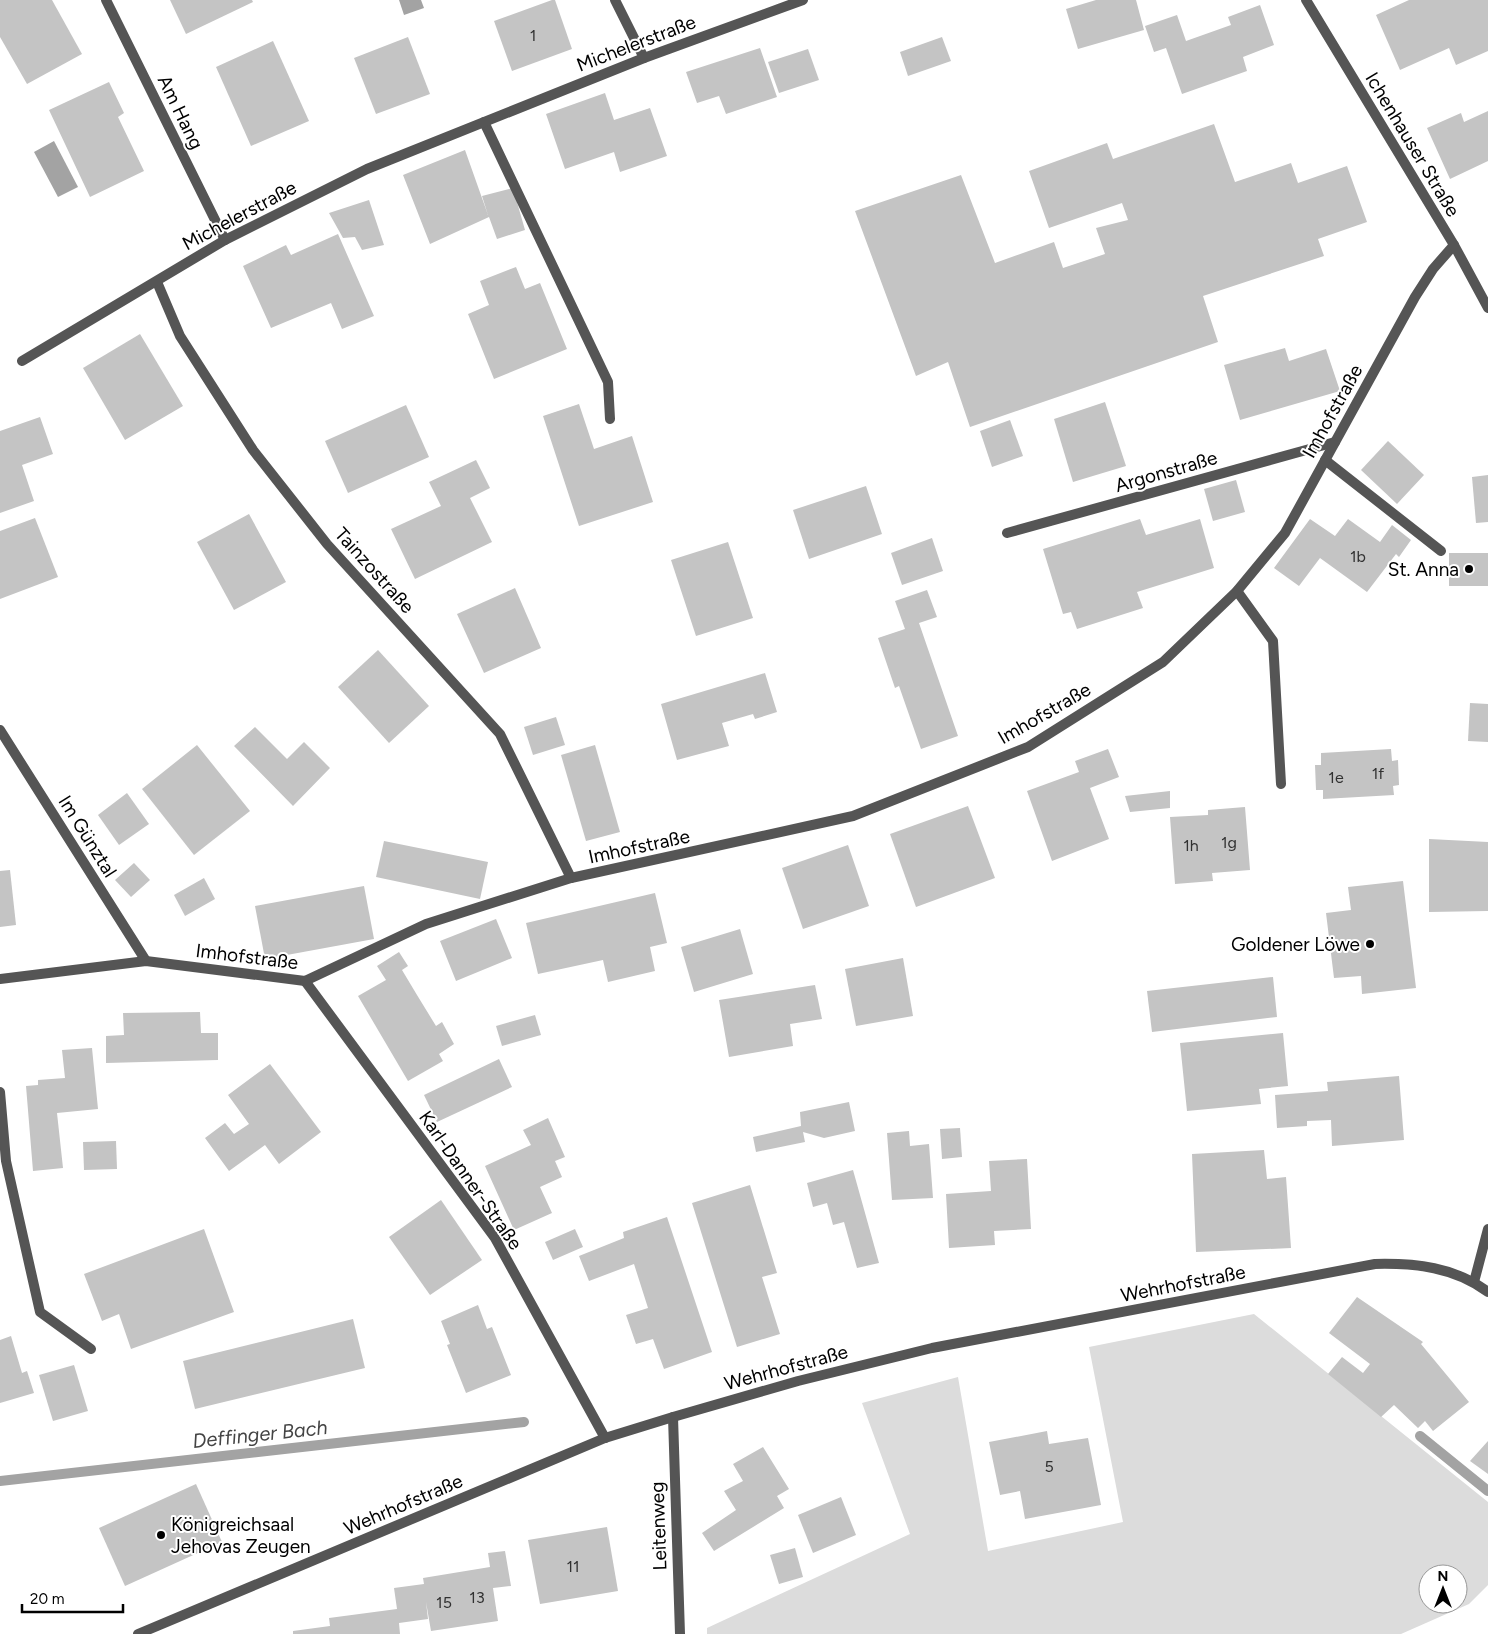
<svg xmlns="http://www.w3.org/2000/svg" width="1488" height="1634" font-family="Figtree,sans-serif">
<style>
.green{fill:#dcdcdc;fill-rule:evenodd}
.water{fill:#a3a3a3}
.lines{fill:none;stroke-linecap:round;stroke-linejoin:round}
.stream{stroke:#a3a3a3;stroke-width:10}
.building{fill:#c4c4c4}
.service{stroke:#555;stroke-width:10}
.minor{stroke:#555;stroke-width:10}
.tertiary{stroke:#555;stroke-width:10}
.poi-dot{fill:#000;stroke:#fff;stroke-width:2}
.labels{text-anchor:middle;stroke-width:4;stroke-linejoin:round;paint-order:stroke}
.number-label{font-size:16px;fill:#313131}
.street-label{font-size:19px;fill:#000;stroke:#fff}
.poi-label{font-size:19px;fill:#000;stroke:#fff;text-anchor:end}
.water-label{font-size:20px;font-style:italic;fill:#444;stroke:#fff}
</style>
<rect width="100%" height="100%" fill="#fff"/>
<path class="green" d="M1254 1314 1488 1502V1585L1469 1604 1401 1634H707V1628L910 1534 862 1403 958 1377 988 1551 1123 1522 1089 1347ZM1428 1574H1458V1604H1428Z"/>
<g class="water">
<polygon points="399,0 421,0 424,8 404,15"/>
<polygon points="54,141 78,187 58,197 34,152"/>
</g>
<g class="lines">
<g class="stream">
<polyline points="1420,1436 1488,1491"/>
<polyline points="0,1481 524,1422"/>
</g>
</g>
<g class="building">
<polygon points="0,0 52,0 82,54 27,84 0,37"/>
<polygon points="170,0 252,0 253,2 186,34"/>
<polygon points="552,0 555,0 572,49 512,71 494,21"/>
<polygon points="1096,0 1136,0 1144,30 1078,49 1066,9"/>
<polygon points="1409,0 1488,0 1488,51 1456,65 1449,48 1400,70 1376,15"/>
<polygon points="1260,5 1274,45 1243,57 1247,71 1182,94 1166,48 1154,52 1145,26 1177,15 1186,41 1231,25 1228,17"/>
<polygon points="408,37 430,94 376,114 354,58"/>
<polygon points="942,37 951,61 908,76 900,52"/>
<polygon points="273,41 309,121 251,146 216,67"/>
<polygon points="760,48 777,97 726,114 719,96 697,103 686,72"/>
<polygon points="808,49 819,80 779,93 768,62"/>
<polygon points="109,82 124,113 118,117 144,171 90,197 49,110"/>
<polygon points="605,93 614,120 650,108 667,156 620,172 614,152 565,169 546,114"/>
<polygon points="1488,111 1488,161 1450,179 1427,128 1461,113 1464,122"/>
<polygon points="1214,124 1235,182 1291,163 1298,183 1347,166 1367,222 1318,239 1324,256 1203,296 1218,342 970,427 948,362 916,376 855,211 961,175 995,263 1054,242 1063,268 1105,254 1096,228 1128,220 1122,203 1049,228 1029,171 1107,143 1113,159"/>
<polygon points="465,150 488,215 482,196 513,188 525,230 497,239 489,217 430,244 403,175"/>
<polygon points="369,200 384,245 362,250 355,237 343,238 329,213"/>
<polygon points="338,234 374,316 342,329 331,303 271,328 243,266 286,245 291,255"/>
<polygon points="516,267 525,289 540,283 567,349 494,379 468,314 489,305 480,281"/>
<polygon points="140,334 183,406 125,440 83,368"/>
<polygon points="1285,348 1289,361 1326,349 1340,391 1240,420 1224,365"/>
<polygon points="1105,402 1126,466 1073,482 1054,419"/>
<polygon points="579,404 594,449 632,436 653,502 579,526 543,416"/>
<polygon points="406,405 429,457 348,493 325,441"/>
<polygon points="40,417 53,454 22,465 34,501 0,513 0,431"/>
<polygon points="1010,420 1023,456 992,467 980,431"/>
<polygon points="1388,441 1424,475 1397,504 1361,470"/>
<polygon points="476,460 490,488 470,498 492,542 415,579 391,529 441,506 429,482"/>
<polygon points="1488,475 1488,522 1476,523 1472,477"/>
<polygon points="1236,480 1245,512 1213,521 1204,489"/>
<polygon points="866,486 882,534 809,559 793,510"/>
<polygon points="249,514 286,582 234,610 197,542"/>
<polygon points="35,518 58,577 0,599 0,531"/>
<polygon points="1140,519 1146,535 1200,519 1214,568 1137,592 1143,608 1077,629 1071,612 1063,614 1043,549"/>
<polygon points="1310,519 1335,536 1348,519 1380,542 1392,525 1411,540 1399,557 1396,554 1367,592 1320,558 1299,586 1274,568"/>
<polygon points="932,538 943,571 902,585 891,553"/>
<polygon points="728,542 753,618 696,636 671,560"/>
<rect x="1449" y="553" width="39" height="33"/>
<polygon points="515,588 541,648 484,673 457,614"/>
<polygon points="927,590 937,617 919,623 958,736 921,749 899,686 895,688 878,638 905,629 895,601"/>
<polygon points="378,650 429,706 389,743 338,687"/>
<polygon points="765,673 777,712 755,719 753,714 722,723 729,746 677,760 661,704"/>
<polygon points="1470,703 1488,704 1488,742 1468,741"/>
<polygon points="556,717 565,745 533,755 524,727"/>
<polygon points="255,727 287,759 304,742 330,768 293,806 234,746"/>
<polygon points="197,745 250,811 194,855 142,789"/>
<polygon points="595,745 620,832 586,841 561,755"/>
<polygon points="1108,749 1119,777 1090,788 1109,839 1052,861 1027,791 1079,772 1075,761"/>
<polygon points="1391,749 1392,761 1398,760 1399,785 1393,786 1394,795 1323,799 1323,790 1316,790 1315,765 1321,765 1321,753"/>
<polygon points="1170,791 1170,808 1130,812 1125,796"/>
<polygon points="127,793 149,824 119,845 98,815"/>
<polygon points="968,806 995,878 916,907 890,834"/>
<polygon points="1245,807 1250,870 1212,873 1213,881 1175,884 1170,817 1208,815 1208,810"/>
<polygon points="1429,839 1488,842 1488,911 1429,912"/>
<polygon points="384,841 488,862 480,899 376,877"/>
<polygon points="848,845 869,906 803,929 782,868"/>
<polygon points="134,863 150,880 131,897 115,880"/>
<polygon points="10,870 16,925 0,927 0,871"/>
<polygon points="204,878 215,899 185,916 174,895"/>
<polygon points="1403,881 1416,988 1362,994 1361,976 1334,978 1326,913 1351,910 1348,887"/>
<polygon points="364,886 374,939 265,959 255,906"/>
<polygon points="655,893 667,943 650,947 655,971 608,982 603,960 538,974 526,923"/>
<polygon points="496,919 512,958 456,981 440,941"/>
<polygon points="740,929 753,974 694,992 681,947"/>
<polygon points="399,952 408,966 402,970 417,995 436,1026 442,1022 454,1044 439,1054 443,1061 408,1081 358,996 386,980 377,966"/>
<polygon points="903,958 913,1016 856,1026 845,969"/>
<polygon points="1273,977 1277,1017 1152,1032 1147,991"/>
<polygon points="815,985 822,1019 790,1024 793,1046 729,1057 719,1000"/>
<polygon points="200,1012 201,1033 218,1033 218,1060 106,1063 106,1036 124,1035 123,1013"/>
<polygon points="535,1015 541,1035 502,1046 496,1026"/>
<polygon points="1283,1033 1288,1086 1259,1089 1261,1104 1187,1111 1180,1043"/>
<polygon points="92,1048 98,1109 57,1113 63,1168 33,1171 26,1086 38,1085 38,1080 65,1078 62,1050"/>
<polygon points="499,1059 512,1087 437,1122 424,1095"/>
<polygon points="270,1064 321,1132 279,1164 265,1145 229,1171 205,1138 225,1123 234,1134 249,1124 228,1095"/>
<polygon points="1399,1076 1404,1140 1332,1146 1331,1120 1307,1121 1307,1126 1277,1128 1275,1095 1328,1091 1327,1082"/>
<polygon points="849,1102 855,1131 824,1138 803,1132 805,1142 756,1152 753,1137 801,1126 800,1112"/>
<polygon points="548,1118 565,1157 555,1161 562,1177 540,1187 552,1213 514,1230 485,1166 531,1145 523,1130"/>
<polygon points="960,1128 962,1157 942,1159 940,1129"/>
<polygon points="909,1131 910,1146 929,1144 933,1198 892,1200 887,1133"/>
<polygon points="116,1141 117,1169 84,1170 83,1142"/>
<polygon points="1264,1150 1267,1179 1286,1177 1291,1248 1196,1252 1192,1154"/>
<polygon points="1027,1159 1031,1229 994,1231 995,1245 949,1248 946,1194 991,1191 989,1161"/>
<polygon points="853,1170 879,1263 857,1268 844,1222 833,1225 827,1203 813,1207 807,1183"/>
<polygon points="750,1185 777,1273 762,1277 780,1334 737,1347 692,1203"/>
<polygon points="441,1200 482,1260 430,1295 389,1237"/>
<polygon points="667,1217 712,1352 664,1369 653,1339 636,1344 626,1315 648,1308 634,1264 589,1281 579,1256 624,1238 623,1232"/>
<polygon points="204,1229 234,1312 131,1349 119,1314 102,1321 84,1274"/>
<polygon points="575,1229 583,1247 553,1260 545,1242"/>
<polygon points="1357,1297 1423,1342 1421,1344 1469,1402 1433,1431 1425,1421 1418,1428 1394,1405 1381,1417 1328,1374 1342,1357 1363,1373 1370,1364 1329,1333"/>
<polygon points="478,1305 487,1329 492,1327 511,1375 466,1393 447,1345 450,1344 441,1321"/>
<polygon points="353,1319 365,1368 195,1409 183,1361"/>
<polygon points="11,1336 22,1373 27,1371 34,1393 0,1403 0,1340"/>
<polygon points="74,1365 88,1411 53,1421 39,1375"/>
<polygon points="1047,1431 1049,1444 1088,1438 1101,1505 1025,1519 1020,1491 1000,1495 989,1442"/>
<polygon points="1488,1441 1488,1474 1470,1461"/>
<polygon points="763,1447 789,1489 777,1496 784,1508 714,1551 702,1533 736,1510 724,1491 743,1481 733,1464"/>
<polygon points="196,1484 222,1542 125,1586 99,1528"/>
<polygon points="841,1497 856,1535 813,1553 798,1515"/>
<polygon points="607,1527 618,1591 540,1604 528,1540"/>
<polygon points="795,1548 803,1577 779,1584 770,1555"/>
<polygon points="505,1551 511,1586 493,1588 498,1621 431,1631 426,1602 428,1619 399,1623 400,1634 293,1634 293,1631 330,1626 329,1618 397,1609 394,1588 424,1584 423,1578 490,1567 488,1553"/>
</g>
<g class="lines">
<g class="service">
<polyline points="1325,460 1441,551"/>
<polyline points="0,1092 6,1161 40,1312 91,1349"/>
</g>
<g class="minor">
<polyline points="106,0 225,240"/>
<polyline points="615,0 644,58"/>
<polyline points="484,122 608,382 610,419"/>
<polyline points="157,282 180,336 253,450 327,544 500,734 571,878"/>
<polyline points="22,361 225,240 367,169 644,58 803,0"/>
<polyline points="1007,533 1335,442"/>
<polyline points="1237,591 1273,641 1281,784"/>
<polyline points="0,730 146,961"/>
<polyline points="0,979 146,961 305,981 426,924 571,878 853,816 1028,747 1163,662 1237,591 1285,533 1415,297 1433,269 1454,245"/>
<polyline points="305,981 495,1238 605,1438"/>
<polyline points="673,1417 680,1634"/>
</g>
<g class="tertiary">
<polyline points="1306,0 1454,245 1488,308"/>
<polyline points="1474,1282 1488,1229"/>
<path d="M138 1634 605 1438 673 1417 798 1381 932 1348 1375 1264C1415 1263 1455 1267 1488 1292"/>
</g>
</g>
<g class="poi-dot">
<circle cx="1469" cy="569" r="5"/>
<circle cx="1370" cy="944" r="5"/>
<circle cx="161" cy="1535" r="5"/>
</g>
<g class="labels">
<g class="number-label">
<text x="533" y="41">1</text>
<text x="1358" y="562">1b</text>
<text x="1378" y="779">1f</text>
<text x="1336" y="783">1e</text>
<text x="1229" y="848">1g</text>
<text x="1191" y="851">1h</text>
<text x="1049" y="1472">5</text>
<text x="573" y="1572">11</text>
<text x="477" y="1603">13</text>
<text x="444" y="1608">15</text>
</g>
<g class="street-label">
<text transform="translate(636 43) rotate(-21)" y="7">Michelerstraße</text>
<text transform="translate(181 112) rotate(64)" y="7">Am Hang</text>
<text transform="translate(1413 144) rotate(59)" y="7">Ichenhauser Straße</text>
<text transform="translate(239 215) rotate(-28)" y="7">Michelerstraße</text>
<text transform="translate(1332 411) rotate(-61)" y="7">Imhofstraße</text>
<text transform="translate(1166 471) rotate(-16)" y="7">Argonstraße</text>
<text transform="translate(375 570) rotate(48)" y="7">Tainzostraße</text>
<text transform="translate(1044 713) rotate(-30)" y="7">Imhofstraße</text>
<text transform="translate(88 836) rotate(58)" y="7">Im Günztal</text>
<text transform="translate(639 846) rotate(-12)" y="7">Imhofstraße</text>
<text transform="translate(247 956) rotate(7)" y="7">Imhofstraße</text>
<text transform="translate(471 1180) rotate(55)" y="7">Karl-Danner-Straße</text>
<text transform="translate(1183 1283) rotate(-11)" y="7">Wehrhofstraße</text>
<text transform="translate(786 1367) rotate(-15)" y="7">Wehrhofstraße</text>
<text transform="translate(403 1504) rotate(-23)" y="7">Wehrhofstraße</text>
<text transform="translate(658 1526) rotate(-92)" y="7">Leitenweg</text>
</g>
<g class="poi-label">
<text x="1459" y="576">St. Anna</text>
<text x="1360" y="951">Goldener Löwe</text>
<text x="171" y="1531" text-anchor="start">Königreichsaal<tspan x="171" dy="22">Jehovas Zeugen</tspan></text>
</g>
<g class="water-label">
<text transform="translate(260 1434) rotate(-6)" y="7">Deffinger Bach</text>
</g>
</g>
<g transform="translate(1443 1589)"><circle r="24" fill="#ffffff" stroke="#999999"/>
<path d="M0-4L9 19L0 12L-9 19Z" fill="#000000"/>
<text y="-8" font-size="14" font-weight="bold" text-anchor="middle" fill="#000000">N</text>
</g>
<path d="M22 1604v8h101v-8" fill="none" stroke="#000000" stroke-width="2.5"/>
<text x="30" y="1604" font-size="15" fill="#000000" stroke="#ffffff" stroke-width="4" paint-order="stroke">20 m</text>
</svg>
